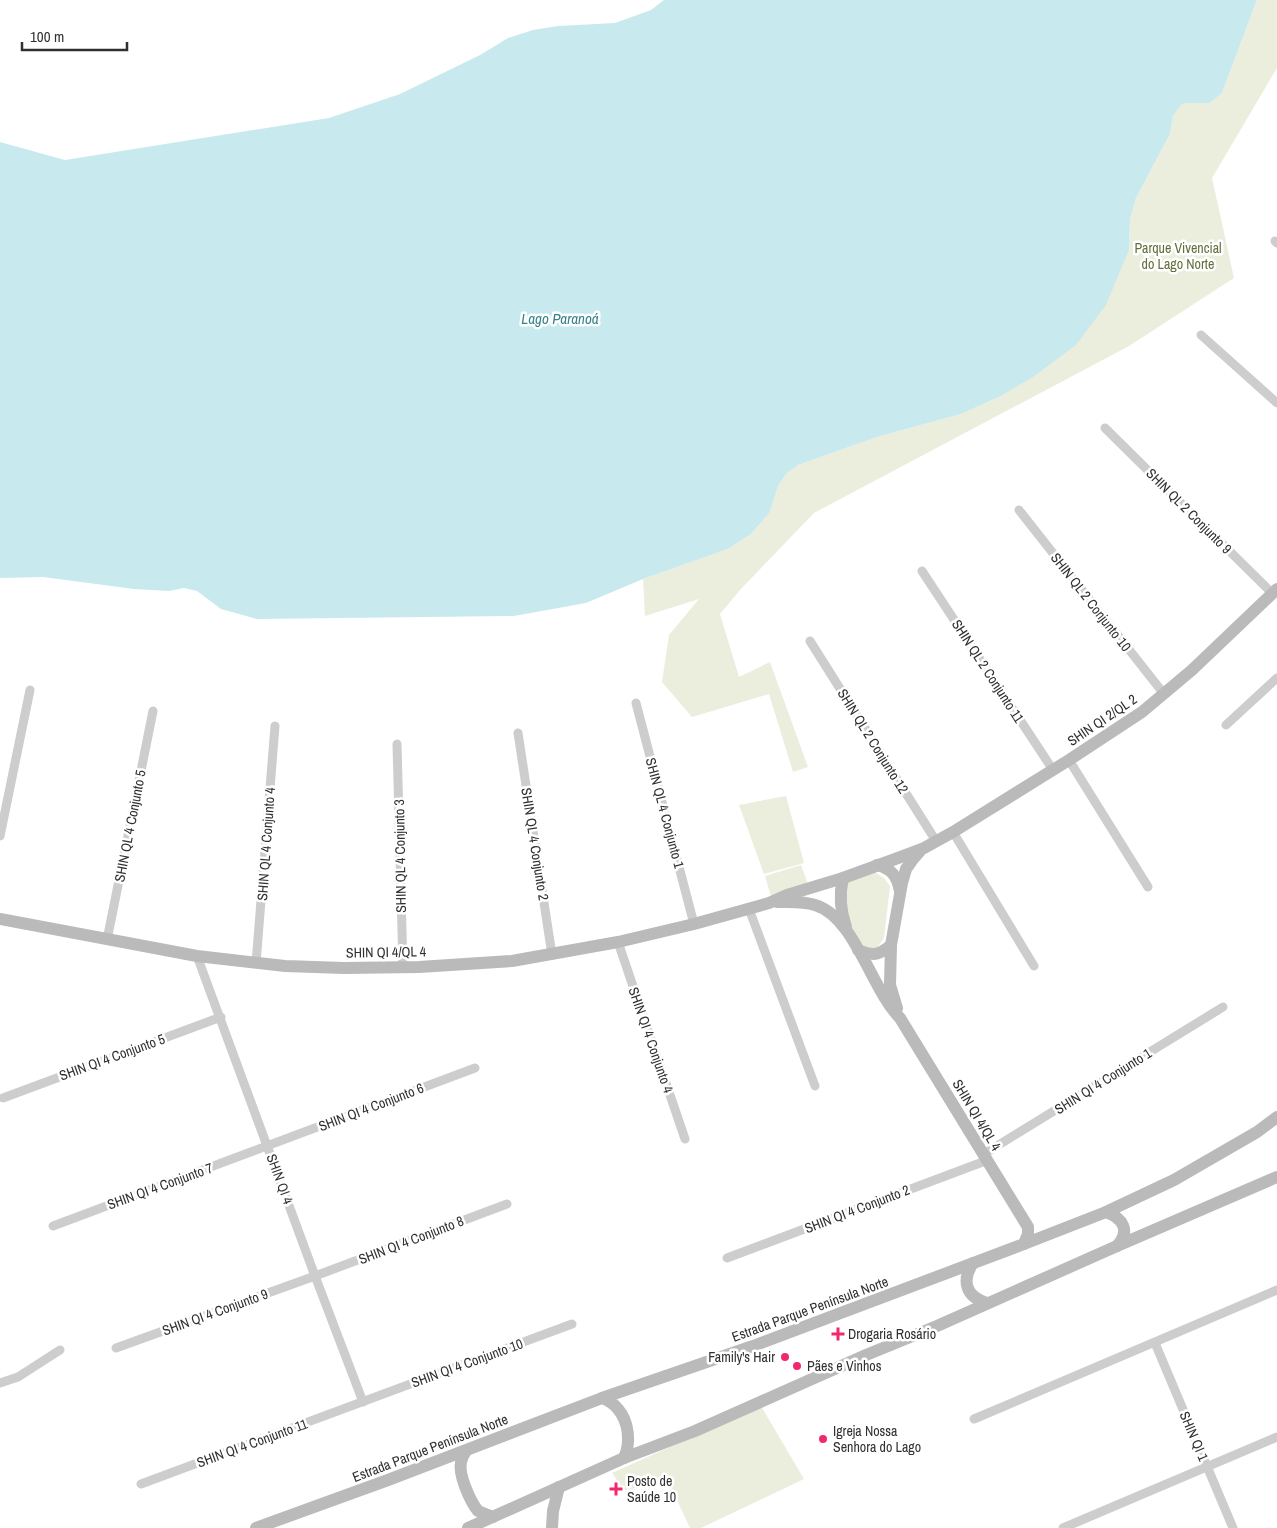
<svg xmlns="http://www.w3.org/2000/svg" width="1277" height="1528" font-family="'Archivo Narrow',sans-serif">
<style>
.green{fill:#ebeedd}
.water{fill:#c8eaef}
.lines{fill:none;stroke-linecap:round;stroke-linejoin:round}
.street{stroke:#cdcdcd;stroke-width:9}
.secondary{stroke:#bababa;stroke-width:12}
.poi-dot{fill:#f1286e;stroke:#fff;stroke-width:2}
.labels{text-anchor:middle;stroke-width:5;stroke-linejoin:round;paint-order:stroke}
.park-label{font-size:14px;fill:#616f3a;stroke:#fff}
.street-label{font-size:14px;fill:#303030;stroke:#fff}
.poi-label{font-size:14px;fill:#303030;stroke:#fff;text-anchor:start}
.water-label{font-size:15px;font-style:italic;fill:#34818a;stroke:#fff}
</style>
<rect width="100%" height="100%" fill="#fff"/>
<g class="green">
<polygon points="1257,0 1277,0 1277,68 1212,178 1234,278 1129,346 814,513 740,590 720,614 739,677 770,662 808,767 793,772 769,694 692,717 662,682 669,635 699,599 645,616 643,579 728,549 751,534 770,512 778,486 786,474 798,465 877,437 961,414 999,397 1129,250 1130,219 1136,198 1170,134 1173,116 1182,104 1192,103 1210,103 1222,93"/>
<polygon points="786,796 804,863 764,874 739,805"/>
<polygon points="801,865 808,884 771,897 765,876"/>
<polygon points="873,871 884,878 890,886 884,938 877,948 869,950 858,941 849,925 843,895 848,881"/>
<polygon points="761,1406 804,1479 701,1528 690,1528 669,1483 624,1490 612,1473"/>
</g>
<polygon class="water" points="664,0 1257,0 1222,93 1210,103 1192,103 1182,104 1173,116 1170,134 1136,198 1130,219 1129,250 1106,305 1076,345 1033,377 999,397 961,414 877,437 798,465 786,474 778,486 770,512 751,534 728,549 643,579 586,603 514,616 257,619 221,609 197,591 184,588 169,591 134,589 43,577 0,578 0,142 65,160 329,118 400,94 480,55 508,38 533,30 558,26 615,23 651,10"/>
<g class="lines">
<g class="street">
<polyline points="1275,241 1277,243"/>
<polyline points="1201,335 1277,403"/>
<polyline points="1105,428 1273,594"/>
<polyline points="1019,510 1164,694"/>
<polyline points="922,571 1053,770"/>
<polyline points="810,641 936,841"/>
<polyline points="636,703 694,924"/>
<polyline points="1226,725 1277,678"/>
<polyline points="518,733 552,955"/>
<polyline points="397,744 403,968"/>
<polyline points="1069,760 1148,887"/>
<polyline points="953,832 1034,966"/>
<polyline points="0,836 30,690"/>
<polyline points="749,909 815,1086"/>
<polyline points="107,940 153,711"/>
<polyline points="618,942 685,1139"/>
<polyline points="197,956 315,1276 363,1402"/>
<polyline points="256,963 275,726"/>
<polyline points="3,1098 221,1017"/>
<polyline points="984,1154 1223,1007"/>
<polyline points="53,1226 475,1068"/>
<polyline points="727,1258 988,1160"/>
<polyline points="1155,1343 1233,1528"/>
<polyline points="116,1348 315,1276 507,1204"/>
<polyline points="0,1383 18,1377 60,1350"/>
<polyline points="974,1419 1277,1290"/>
<polyline points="141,1484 572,1324"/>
<polyline points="1063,1528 1277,1437"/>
</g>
<g class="secondary">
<path d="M877 865C892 869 897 876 900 891"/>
<path d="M843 878C839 895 840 910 846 927"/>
<path d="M777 902C789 902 804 901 815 905 855 917 871 989 900 1018L1028 1227V1234L1024 1244"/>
<polyline points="0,919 197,956 285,966 344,968 419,967 512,961 618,942 694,924 769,903 787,895 843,878 898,858 924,848 953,832 1069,760 1142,712 1192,670 1277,589"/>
<path d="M858 950C873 956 878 956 891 945"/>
<polyline points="897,1008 890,985 891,945 902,883 906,869 913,859 920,851"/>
<path d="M1106 1212C1123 1218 1131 1231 1117 1246"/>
<path d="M973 1263C961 1281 966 1297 987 1303"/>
<path d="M602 1398C608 1400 614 1404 618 1409 629 1422 631 1443 624 1458"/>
<path d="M466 1451C464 1454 462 1457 461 1462 458 1474 470 1501 478 1511L493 1517"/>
<polyline points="256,1528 388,1480 602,1398 753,1346 1024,1244 1106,1212 1174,1180 1257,1132 1277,1117"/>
<polyline points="468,1528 624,1458 695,1431 866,1355 937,1326 1117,1246 1277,1177"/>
<polyline points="552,1528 553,1511 559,1487"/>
</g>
</g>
<g class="poi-dot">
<path d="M835.5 1326.5h5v5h5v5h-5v5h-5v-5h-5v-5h5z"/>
<circle cx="785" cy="1357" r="5"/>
<circle cx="797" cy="1366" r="5"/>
<circle cx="823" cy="1439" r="5"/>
<path d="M613.5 1481.5h5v5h5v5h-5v5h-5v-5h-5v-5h5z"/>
</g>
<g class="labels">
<g class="park-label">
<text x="1178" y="253">Parque Vivencial<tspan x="1178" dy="16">do Lago Norte</tspan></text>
</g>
<g class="street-label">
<text transform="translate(1189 511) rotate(45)" y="5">SHIN QL 2 Conjunto 9</text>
<text transform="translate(1091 602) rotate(52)" y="5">SHIN QL 2 Conjunto 10</text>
<text transform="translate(988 671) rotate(57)" y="5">SHIN QL 2 Conjunto 11</text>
<text transform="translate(1102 720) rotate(-34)" y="5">SHIN QI 2/QL 2</text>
<text transform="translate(873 741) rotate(58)" y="5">SHIN QL 2 Conjunto 12</text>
<text transform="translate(665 813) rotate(75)" y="5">SHIN QL 4 Conjunto 1</text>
<text transform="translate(130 826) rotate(-79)" y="5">SHIN QL 4 Conjunto 5</text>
<text transform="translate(266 844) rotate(-86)" y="5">SHIN QL 4 Conjunto 4</text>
<text transform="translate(535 844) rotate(81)" y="5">SHIN QL 4 Conjunto 2</text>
<text transform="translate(400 856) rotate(-91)" y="5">SHIN QL 4 Conjunto 3</text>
<text transform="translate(386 952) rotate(-1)" y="5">SHIN QI 4/QL 4</text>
<text transform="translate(651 1040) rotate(71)" y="5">SHIN QI 4 Conjunto 4</text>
<text transform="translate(112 1057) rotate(-20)" y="5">SHIN QI 4 Conjunto 5</text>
<text transform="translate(1103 1081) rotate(-32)" y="5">SHIN QI 4 Conjunto 1</text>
<text transform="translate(371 1107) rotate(-21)" y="5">SHIN QI 4 Conjunto 6</text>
<text transform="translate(977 1115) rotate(59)" y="5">SHIN QI 4/QL 4</text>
<text transform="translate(280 1179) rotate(70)" y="5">SHIN QI 4</text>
<text transform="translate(160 1186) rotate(-20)" y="5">SHIN QI 4 Conjunto 7</text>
<text transform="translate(857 1209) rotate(-21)" y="5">SHIN QI 4 Conjunto 2</text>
<text transform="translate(411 1240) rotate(-21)" y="5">SHIN QI 4 Conjunto 8</text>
<text transform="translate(810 1309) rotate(-20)" y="5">Estrada Parque Península Norte</text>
<text transform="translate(215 1312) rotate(-20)" y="5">SHIN QI 4 Conjunto 9</text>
<text transform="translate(467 1363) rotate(-20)" y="5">SHIN QI 4 Conjunto 10</text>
<text transform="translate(1194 1436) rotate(67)" y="5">SHIN QI 1</text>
<text transform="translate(252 1443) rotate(-20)" y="5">SHIN QI 4 Conjunto 11</text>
<text transform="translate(430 1448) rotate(-21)" y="5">Estrada Parque Península Norte</text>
</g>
<g class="poi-label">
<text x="848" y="1339">Drogaria Rosário</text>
<text x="775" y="1362" text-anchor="end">Family's Hair</text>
<text x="807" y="1371">Pães e Vinhos</text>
<text x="833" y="1436">Igreja Nossa<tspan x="833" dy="16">Senhora do Lago</tspan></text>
<text x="627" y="1486">Posto de<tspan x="627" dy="16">Saúde 10</tspan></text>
</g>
<g class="water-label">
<text x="560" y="324">Lago Paranoá</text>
</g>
</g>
<path d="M22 42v8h105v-8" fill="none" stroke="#303030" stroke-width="2.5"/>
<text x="30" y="42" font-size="15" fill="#303030" stroke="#ffffff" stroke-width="4" paint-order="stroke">100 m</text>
</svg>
